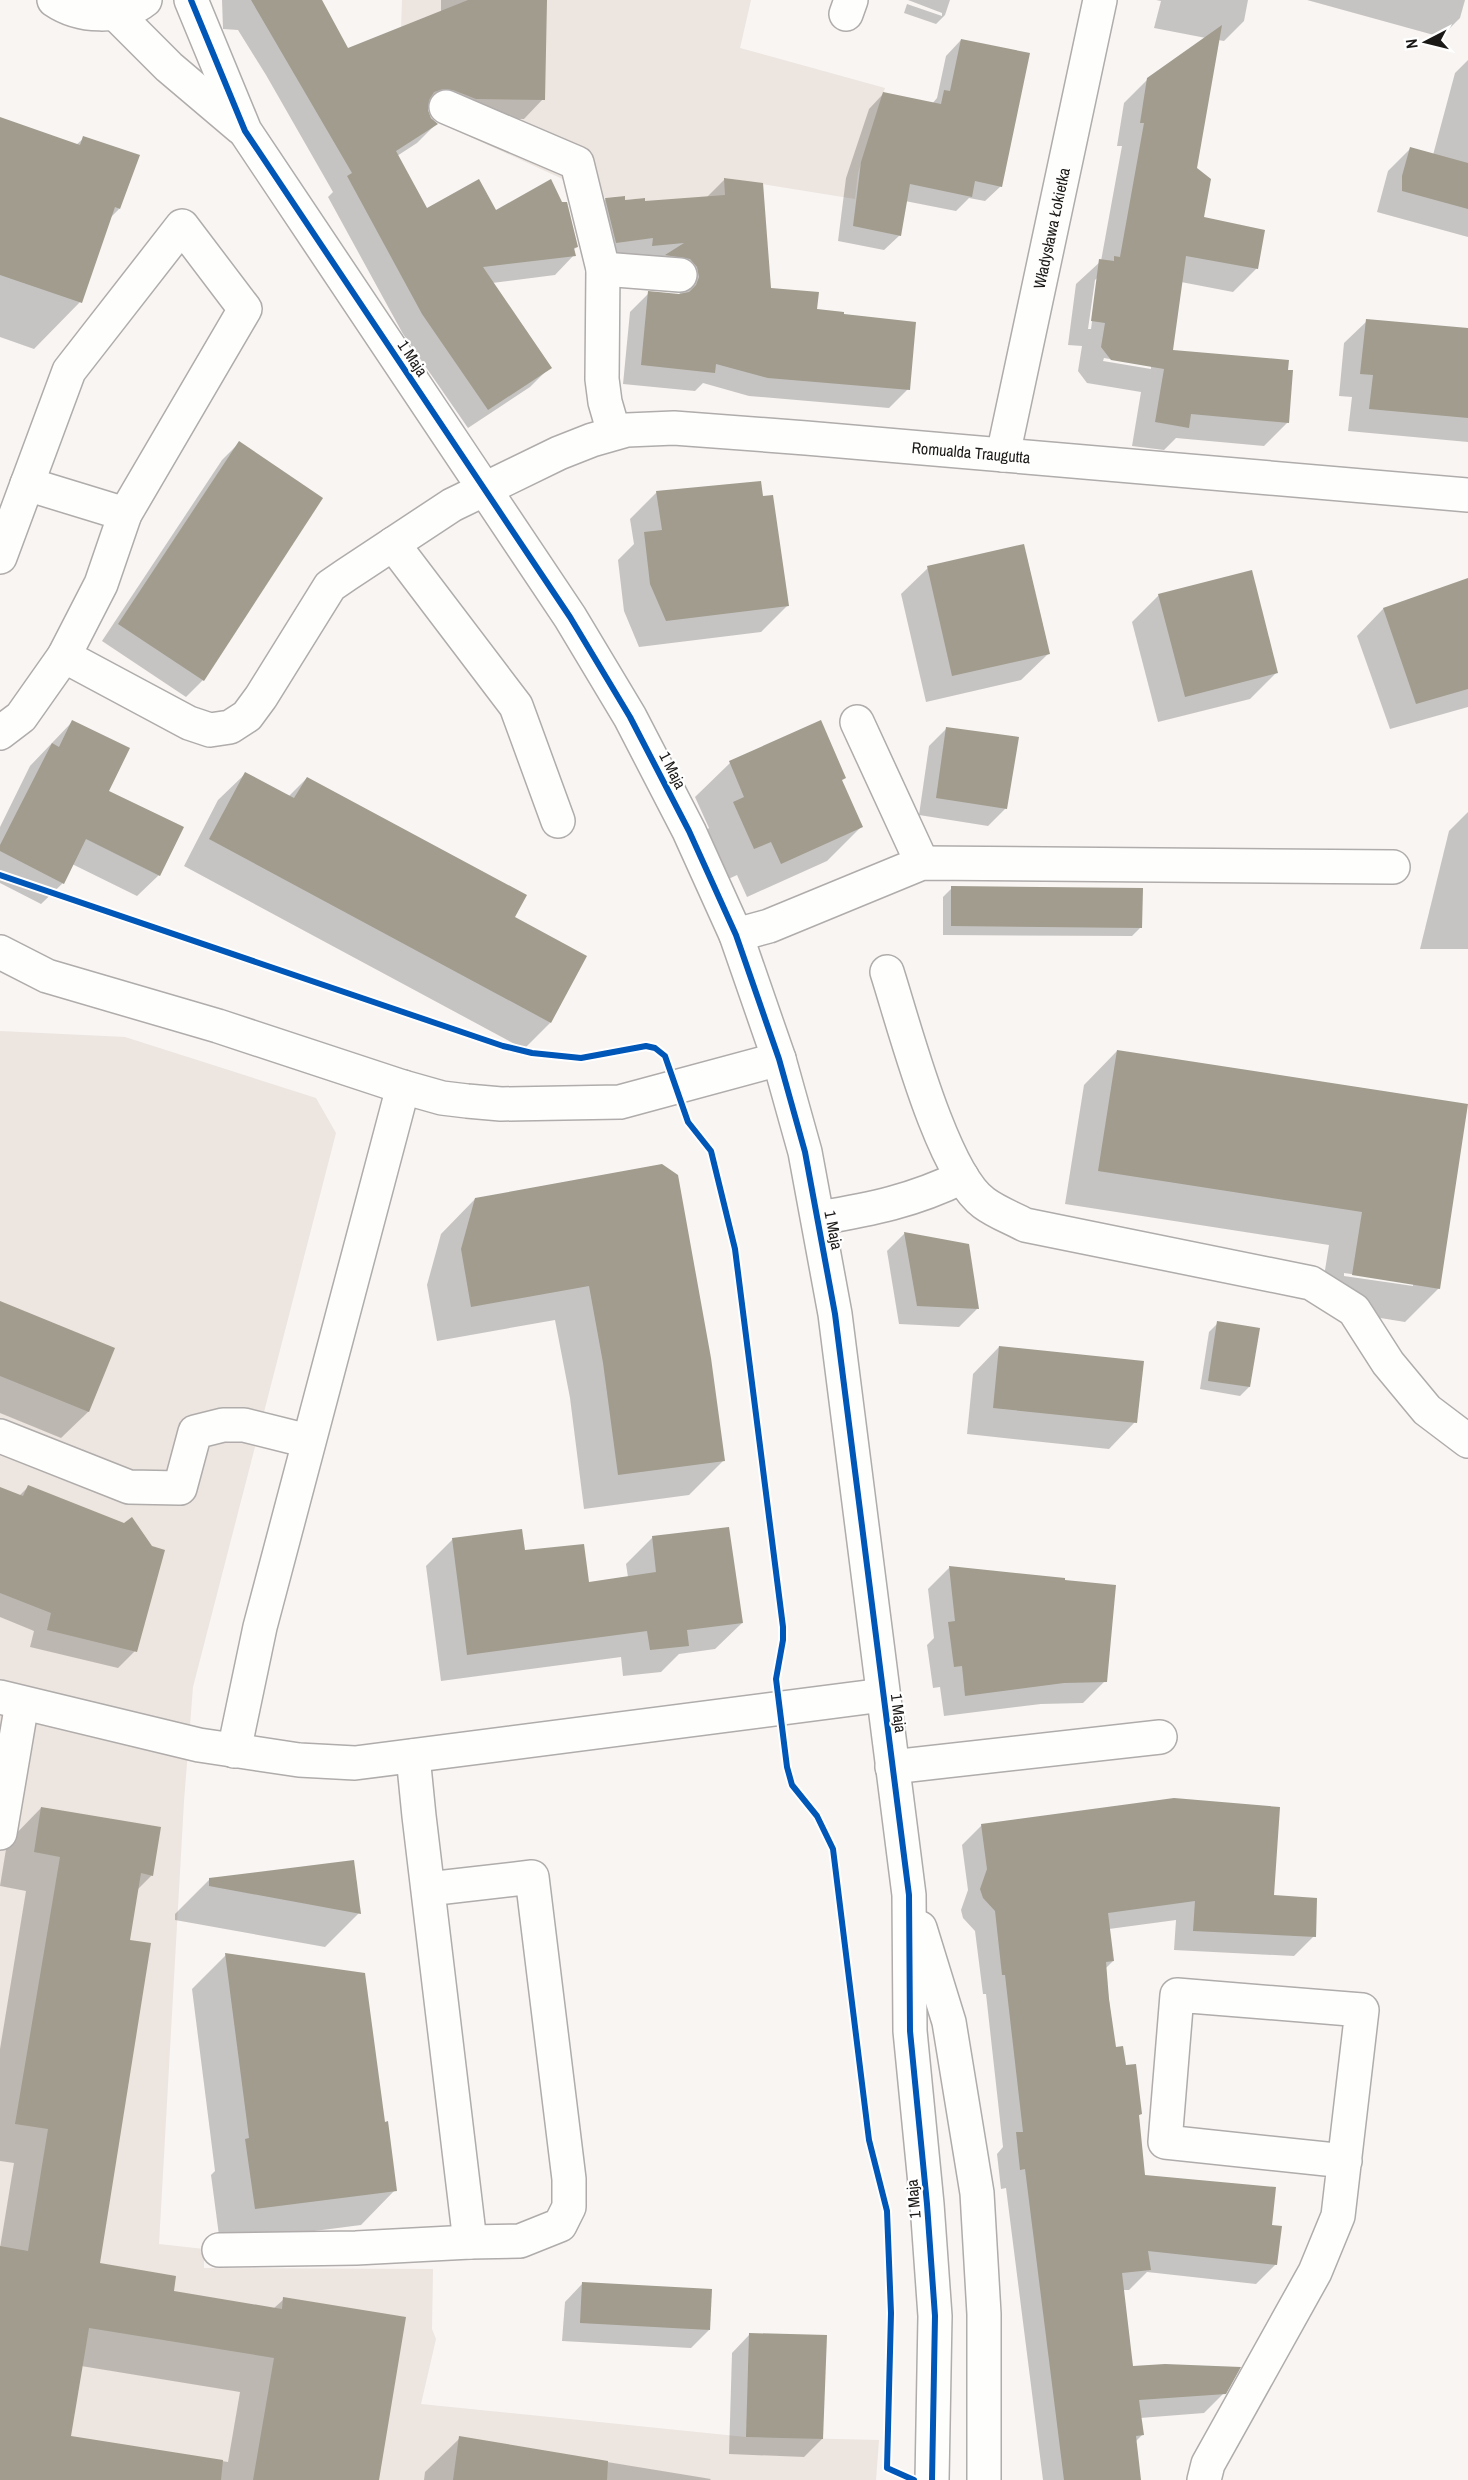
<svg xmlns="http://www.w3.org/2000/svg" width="1468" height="2480" font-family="'Archivo Narrow',sans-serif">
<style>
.built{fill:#ede5df}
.shadow{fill:#0003;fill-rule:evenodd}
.building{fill:#a19c8e}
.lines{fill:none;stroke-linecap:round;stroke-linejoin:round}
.minor-casing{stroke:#afacab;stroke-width:36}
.minor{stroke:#fefefd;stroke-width:33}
.cycleway-casing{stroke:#fff;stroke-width:10}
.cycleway{stroke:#0057b8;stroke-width:6}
.labels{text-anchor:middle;stroke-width:4.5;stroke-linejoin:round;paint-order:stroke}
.street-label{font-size:16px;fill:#1b1917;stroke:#fff}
</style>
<rect width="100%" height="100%" fill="#f8f5f3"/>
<g class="built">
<polygon points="402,0 751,0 740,48 885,88 858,173 855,199 725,178 725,205 645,201 644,198 625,200 624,196 598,198 567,181 440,123 403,100 399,94"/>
<polygon points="0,1031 125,1037 316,1098 336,1133 193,1687 184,1801 159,2244 204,2249 204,2268 433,2269 432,2329 436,2339 421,2404 746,2437 879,2440 876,2480 0,2480"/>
</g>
<g class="shadow">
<polygon points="222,0 320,0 348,50 441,12 441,0 545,0 543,99 524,119 455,118 426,108 429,119 436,124 417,143 397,156 426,210 495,212 577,247 573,250 574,255 555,275 492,283 550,367 530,387 468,428 403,334 328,197 333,192 266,75 238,30 223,29"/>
<polygon points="908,0 950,0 945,15 936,24 904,13 907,4 942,16 942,13"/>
<path d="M1156 0H1248L1244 21 1224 41 1218 40 1196 168 1202 218 1257 268 1233 292 1181 282 1171 351 1288 422 1264 446 1176 438 1164 450 1132 446 1141 392 1087 383 1078 371 1082 346 1068 345 1076 284 1101 261 1122 146H1117L1124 103 1148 79 1206 38 1154 28 1161 1ZM1098 277 1091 329H1088L1095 280ZM1104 358 1151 366V369L1103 361Z"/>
<polygon points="1307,0 1465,0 1460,18 1441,37"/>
<polygon points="961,40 1001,186 985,201 969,198 956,211 905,201 900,235 884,250 838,241 846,178 869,109 884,93 932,104 937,98 946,56"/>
<polygon points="1468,60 1468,237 1377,212 1388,171 1410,149 1433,155 1455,73"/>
<polygon points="0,119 76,145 84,138 119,209 110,218 80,302 34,349 0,337"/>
<polygon points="725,179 770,289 815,310 908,389 889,408 749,396 703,383 695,391 623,384 630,312 649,293 680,295 678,285 597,261 587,218 606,199 644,203 706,198"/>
<polygon points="1367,321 1468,330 1468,442 1348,431 1352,397 1339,396 1344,343"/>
<polygon points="239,443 203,680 186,697 102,641 222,460"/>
<polygon points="657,492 788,605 761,632 639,647 624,611 618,560 634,544 630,519"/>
<polygon points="928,568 1048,654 1021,680 926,702 901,594"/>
<polygon points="1468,579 1468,707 1390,729 1357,636 1383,609"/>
<polygon points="1159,595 1277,672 1250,699 1158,722 1132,622"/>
<polygon points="73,721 107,791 159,875 137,896 72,864 63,883 41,904 0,883 0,827 30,766"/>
<polygon points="820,722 841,781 861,827 827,861 747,897 737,875 720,883 699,837 709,828 695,797 730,763"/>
<polygon points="947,728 1006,808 988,826 919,815 929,746"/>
<polygon points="245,774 288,797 307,778 513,917 550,1023 524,1049 184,866 218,800"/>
<polygon points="1468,812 1468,949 1420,949 1449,831"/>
<polygon points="952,888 1141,927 1132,936 943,935 943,897"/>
<path d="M1117 1051 1466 1105 1439 1288 1405 1322 1319 1308 1329 1245 1065 1204 1084 1085ZM1344 1273 1413 1283V1286L1344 1276Z"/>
<polygon points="662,1165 723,1461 689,1495 584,1509 570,1398 555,1320 437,1341 427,1285 441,1234 475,1199"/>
<polygon points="905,1233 977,1309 959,1327 899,1324 887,1251"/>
<polygon points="0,1302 113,1349 88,1412 61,1438 0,1413"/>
<polygon points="1218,1323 1249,1387 1240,1396 1200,1389 1209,1332"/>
<polygon points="999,1347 1135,1422 1109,1449 967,1434 973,1374"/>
<polygon points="28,1487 135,1651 118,1668 30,1647 34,1631 0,1617 0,1488 19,1496"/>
<polygon points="653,1537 742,1623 715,1649 679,1654 661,1672 623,1676 621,1657 441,1681 426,1566 453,1539 524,1552 587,1583 628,1577 626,1564"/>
<polygon points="949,1568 1063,1579 1105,1681 1083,1703 1041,1704 944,1716 940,1687 933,1688 927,1645 934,1638 928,1589"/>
<path d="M41 1808 152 1875 137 1890 128 1941 98 2264 172 2293 273 2309 284 2299 377 2480H0V2248L14 2163 0 2161V2049L26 1891 0 1886 7 1843ZM81 2366 240 2392 228 2462 69 2437Z"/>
<polygon points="982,1825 1272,1897 1314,1936 1294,1956 1174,1950 1176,1920 1109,1929 1113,1961 1105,1969 1115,2048 1125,2067 1140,2114 1138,2117 1144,2176 1270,2227 1276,2264 1256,2284 1147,2272 1129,2290 1122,2290 1132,2368 1224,2393 1204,2413 1140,2418 1142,2435 1135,2442 1140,2480 1043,2480 1006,2188 1001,2189 997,2154 1003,2147 986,1994 983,1994 975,1931 963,1918 961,1910 968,1890 962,1845"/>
<polygon points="210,1879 359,1913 325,1947 175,1920 175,1914"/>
<polygon points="226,1955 383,2123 395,2190 361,2225 220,2243 211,2175 215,2171 192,1989"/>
<polygon points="583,2283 709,2330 691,2348 562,2341 565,2302"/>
<polygon points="750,2334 822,2439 804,2457 729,2454 732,2353"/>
<polygon points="460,2438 711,2479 710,2480 424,2480 425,2472"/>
</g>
<g class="building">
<polygon points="251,0 322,0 348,48 468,0 547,0 545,100 476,99 453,90 443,89 434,92 429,100 428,110 431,118 438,124 396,151 427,208 479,179 496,210 551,179 562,202 567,202 578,247 574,248 576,256 483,267 552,368 488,410 422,314 347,176 352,173"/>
<polygon points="1222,25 1197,168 1211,179 1204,217 1265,230 1258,269 1186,256 1173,350 1289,360 1288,370 1293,370 1289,423 1191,414 1189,428 1155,422 1164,369 1111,360 1101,347 1105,323 1091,321 1099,259 1114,261 1114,256 1120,257 1144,123 1140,123 1147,78"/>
<polygon points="961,39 1030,53 1002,187 975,181 972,197 910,184 901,236 853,226 861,162 883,92 941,104 944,90 950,91"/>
<polygon points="0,117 80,145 83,136 140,155 120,209 115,207 82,303 0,275"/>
<polygon points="1410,147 1468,163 1468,209 1402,191 1402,176"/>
<polygon points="724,178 763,183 771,288 819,292 817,309 844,312 844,314 916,322 910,390 768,378 716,364 715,373 641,365 648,291 679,294 689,292 696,285 699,277 697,267 690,259 665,255 684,243 652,246 653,238 616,243 605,198 625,196 625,200 645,198 645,201 725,195"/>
<polygon points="1366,319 1468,328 1468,418 1369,409 1373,375 1360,374"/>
<polygon points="239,441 323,498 204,681 118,624"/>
<polygon points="761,481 763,496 773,495 789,606 666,621 650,584 644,532 662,530 656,491"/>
<polygon points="1024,544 1050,654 952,676 927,566"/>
<polygon points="1252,570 1278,673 1185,697 1158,594"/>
<polygon points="1468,578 1468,689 1416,704 1383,608"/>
<polygon points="72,720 130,748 109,791 184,827 160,876 86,839 64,884 0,851 0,845 52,743 59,747"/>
<polygon points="821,720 846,778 842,780 863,827 781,864 771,842 754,849 733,802 744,797 729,761"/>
<polygon points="946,727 1019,737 1007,809 936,798"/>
<polygon points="245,772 294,798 307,777 527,895 515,917 587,956 551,1023 209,839"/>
<polygon points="951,886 1143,888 1142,928 951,926"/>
<polygon points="1117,1050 1468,1104 1440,1289 1352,1275 1362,1212 1098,1171"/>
<polygon points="662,1164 678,1175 711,1358 725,1461 618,1475 603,1363 589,1286 471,1307 461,1249 475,1198"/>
<polygon points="904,1232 969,1244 979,1309 917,1306"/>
<polygon points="0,1301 115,1348 89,1412 0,1376"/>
<polygon points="1217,1321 1260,1328 1250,1387 1208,1381"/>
<polygon points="999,1346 1144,1361 1137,1423 993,1408"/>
<polygon points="28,1485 124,1523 132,1517 152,1546 165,1550 137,1652 47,1630 51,1613 0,1593 0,1487 23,1496"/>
<polygon points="729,1527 743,1623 687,1630 689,1646 650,1650 647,1631 467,1655 452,1538 522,1529 525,1550 584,1544 589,1582 656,1572 652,1536"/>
<polygon points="949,1566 1065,1578 1065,1580 1116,1585 1107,1682 1064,1683 965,1696 962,1666 954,1667 948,1622 955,1621"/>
<polygon points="1174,1798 1280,1807 1274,1895 1317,1898 1316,1937 1193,1931 1195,1901 1108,1913 1114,1961 1106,1962 1109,1999 1116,2047 1123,2046 1126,2065 1136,2064 1142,2114 1139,2115 1145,2175 1276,2187 1272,2225 1282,2226 1277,2265 1148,2251 1151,2270 1122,2273 1133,2366 1165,2364 1241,2367 1226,2394 1139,2400 1144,2435 1136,2436 1141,2480 1064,2480 1025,2169 1020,2170 1016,2132 1023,2132 1005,1975 1002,1975 995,1911 983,1898 980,1889 987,1869 981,1824"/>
<polygon points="41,1807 161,1827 153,1876 141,1873 130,1940 151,1943 100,2263 176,2276 174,2291 282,2309 283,2297 406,2317 379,2480 253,2480 274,2358 89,2328 71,2436 223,2460 221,2480 0,2480 0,2246 28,2251 48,2129 15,2124 60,1857 34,1852"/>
<polygon points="354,1860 361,1914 209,1886 209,1878"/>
<polygon points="225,1953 365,1973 385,2122 388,2121 397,2191 255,2209 245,2139 249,2138"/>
<polygon points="582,2282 712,2289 710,2330 580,2323"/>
<polygon points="749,2333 827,2335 823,2439 746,2437"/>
<polygon points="459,2436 608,2461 607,2480 453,2480"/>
</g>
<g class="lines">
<defs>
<g id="minor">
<path d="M54 0C79 17 120 20 145 0"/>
<polyline points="191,0 245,131 570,617 630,717 689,831 736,935 779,1059 805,1152 835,1314 909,1895 910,2031 927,2204 935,2316 932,2480"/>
<polyline points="115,13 169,67 241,128"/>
<polyline points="846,14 851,0"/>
<polyline points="446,107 577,163 603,269 602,379 605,402 614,433"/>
<polyline points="603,269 680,275"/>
<path id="s1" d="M1003 455 1100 0"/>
<polyline points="27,484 125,514"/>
<polyline points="393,544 516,706 558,821"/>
<polyline points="0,557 69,371 182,226 245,309 125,514 101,584 64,656 21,717 0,733"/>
<path id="s2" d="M64 656 189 723 210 730 230 727 247 716 261 697 330 586 346 575 452 505 559 453 592 440 627 430 674 428 806 438 1468 495"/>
<polyline points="857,722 922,863"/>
<polyline points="736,935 769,926 922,863 1393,867"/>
<polyline points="0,952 47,976 218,1026 403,1087 442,1098 467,1101 501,1104 620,1102 779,1059"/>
<path d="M887 972C904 1025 942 1173 984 1203 996 1212 1012 1218 1025 1225L1311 1283 1354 1310 1388 1363 1427 1410 1468 1441"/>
<path d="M819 1218C872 1209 913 1201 962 1177"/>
<polyline points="0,1436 129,1487 180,1488 195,1432 223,1425 244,1425 308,1441"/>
<polyline points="0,1697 199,1745 299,1760 355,1763 883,1695"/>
<polyline points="234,1751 260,1627 403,1087"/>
<polyline points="413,1756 419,1816 470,2242 520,2241 560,2225 569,2207 569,2179 532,1877 428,1889"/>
<polyline points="892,1767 1160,1737"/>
<polyline points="0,1833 22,1703"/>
<polyline points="920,1928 949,2022 977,2193 984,2314 984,2480"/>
<polyline points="219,2250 356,2248 470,2242"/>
<polyline points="1204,2480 1208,2464 1315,2272 1338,2216 1362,2010 1177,1995 1165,2142 1345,2161"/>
</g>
</defs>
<use href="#minor" class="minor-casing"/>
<use href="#minor" class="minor"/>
<defs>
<g id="cycleway">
<polyline points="191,0 245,131 570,617 630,717 689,831 736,935 779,1059 805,1152 835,1314 909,1895 910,2031 927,2204 935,2316 932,2480"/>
<polyline points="0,875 503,1046 532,1053 581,1058 646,1046 655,1048 665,1056 688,1122 711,1151 735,1249 783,1627 783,1640 776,1679 787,1767 792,1785 817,1816 833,1849 869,2140 887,2211 891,2313 887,2468 914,2480"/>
</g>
</defs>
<use href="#cycleway" class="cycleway-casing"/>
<use href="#cycleway" class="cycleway"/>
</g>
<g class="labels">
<g class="street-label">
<text dy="6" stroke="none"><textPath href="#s1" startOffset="232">Władysława Łokietka</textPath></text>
<text transform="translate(413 358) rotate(56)" y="6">1 Maja</text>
<text dy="6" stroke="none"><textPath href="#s2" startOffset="1041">Romualda Traugutta</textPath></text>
<text transform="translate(673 770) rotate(63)" y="6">1 Maja</text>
<text transform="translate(834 1230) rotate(79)" y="6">1 Maja</text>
<text transform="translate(899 1713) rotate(83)" y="6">1 Maja</text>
<text transform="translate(913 2199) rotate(-95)" y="6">1 Maja</text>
</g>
</g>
<g transform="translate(1426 42) rotate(263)" stroke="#ffffff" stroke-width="4.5" paint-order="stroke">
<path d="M0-4.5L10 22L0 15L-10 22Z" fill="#1b1917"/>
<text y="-9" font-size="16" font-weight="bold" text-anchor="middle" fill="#1b1917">N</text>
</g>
</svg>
